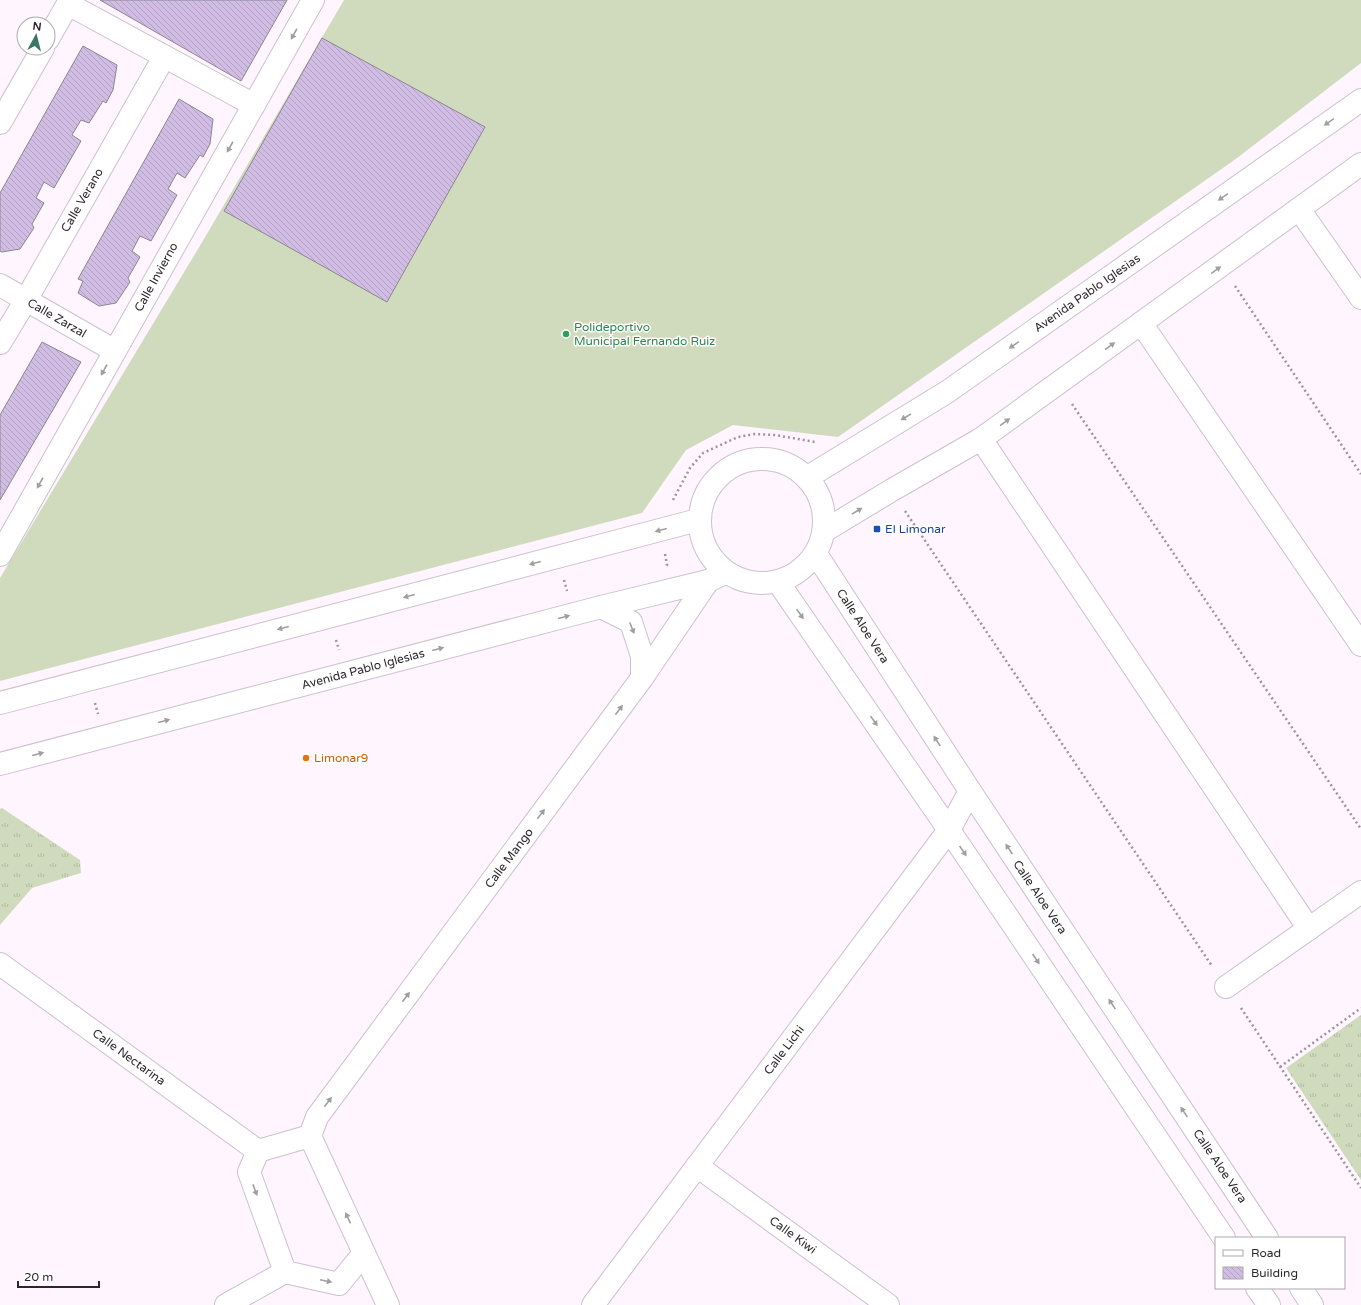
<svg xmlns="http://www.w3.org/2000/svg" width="1361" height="1305" font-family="'Varela Round',sans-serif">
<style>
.grass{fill:url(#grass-tufts)}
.garden{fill:#d0dabd}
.building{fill:url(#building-back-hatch);stroke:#8c8592}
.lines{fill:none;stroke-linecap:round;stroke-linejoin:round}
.minor-casing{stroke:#ccc0cc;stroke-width:24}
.tertiary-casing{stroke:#ccc0cc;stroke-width:24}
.path{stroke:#9c959c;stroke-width:2.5;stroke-dasharray:2 3;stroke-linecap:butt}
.minor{stroke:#fff;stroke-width:22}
.tertiary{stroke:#fff;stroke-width:22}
.oneway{fill:#a09ea0}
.leisure-dot{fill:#2e9e5b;stroke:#fff;stroke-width:1.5}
.transit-dot{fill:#1a4fb4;stroke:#fff;stroke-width:1.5}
.food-dot{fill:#e8710a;stroke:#fff;stroke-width:1.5}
.labels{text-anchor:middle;stroke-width:3;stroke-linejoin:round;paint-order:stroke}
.street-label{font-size:12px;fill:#2c272c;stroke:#fff}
.leisure-label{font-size:12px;fill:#27864d;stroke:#fff;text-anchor:start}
.transit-label{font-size:12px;fill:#164399;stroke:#fff;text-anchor:start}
.food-label{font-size:12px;fill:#c56008;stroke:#fff;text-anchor:start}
</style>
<defs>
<pattern id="grass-tufts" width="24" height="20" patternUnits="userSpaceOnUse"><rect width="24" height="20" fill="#d0dabd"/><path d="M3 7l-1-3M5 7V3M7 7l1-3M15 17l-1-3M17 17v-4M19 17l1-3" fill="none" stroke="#b3bba3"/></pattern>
<pattern id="building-back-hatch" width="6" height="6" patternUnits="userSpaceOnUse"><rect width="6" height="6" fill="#d1bde3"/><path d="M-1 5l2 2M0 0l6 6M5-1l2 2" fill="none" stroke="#b4a2c3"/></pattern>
</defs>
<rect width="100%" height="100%" fill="#fef5ff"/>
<g class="grass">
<polygon points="2,808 80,860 81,873 32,888 0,925 0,809"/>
<polygon points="1361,1015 1361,1180 1286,1068"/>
</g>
<polygon class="garden" points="344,0 1361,0 1361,63 1233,161 838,437 733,425 686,450 642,513 0,681 0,578 201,244"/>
<g class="building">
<polygon points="100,0 287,0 241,81"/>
<polygon points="322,38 485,127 387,302 224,211"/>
<polygon points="83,46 117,65 113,90 106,103 103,101 89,123 81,120 72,135 81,141 54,188 44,182 36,198 44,203 32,224 34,228 20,249 2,252 0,251 0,193"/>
<polygon points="179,99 213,119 210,144 203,157 200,155 185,178 177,173 168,189 177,195 151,241 140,236 132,251 140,257 128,278 130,282 116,303 99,306 78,293 83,281 78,279"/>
<polygon points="42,342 81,362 0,500 0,415"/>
</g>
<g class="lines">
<defs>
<g id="minor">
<polyline points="68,4 254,105"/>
<polyline points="48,39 70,0"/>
<polyline points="0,123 43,48"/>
<polyline points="1299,209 1361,298"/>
<polyline points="0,285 115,351"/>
<polyline points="1141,323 1361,645"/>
<polyline points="0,343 26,300 164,57"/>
<polyline points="981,439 1309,929"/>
<polyline points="816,554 970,791 1267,1238"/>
<polyline points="0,555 313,0"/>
<polyline points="778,582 949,830 1224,1238"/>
<polyline points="601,607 631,622 642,656 642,678"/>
<polyline points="0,964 258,1151"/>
<polyline points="1226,987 1361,892"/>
<polyline points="310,1136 317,1117 642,678 708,581"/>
<polyline points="697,1166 888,1305"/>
<polyline points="364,1253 339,1284 285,1272 249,1172 258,1151 310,1136 388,1305"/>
<polyline points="1257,1288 1269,1305"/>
<polyline points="1301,1288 1312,1305"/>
<polyline points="226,1305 285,1272"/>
<polyline points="593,1305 949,830 970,791"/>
</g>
<g id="tertiary">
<circle cx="762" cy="521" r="62"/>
<polyline points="808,477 947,392 1361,100"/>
<polyline points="824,531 892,490 981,439 1361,164"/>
<polyline points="0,703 698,520"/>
<polyline points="0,764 601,607 708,581 725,573"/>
</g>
</defs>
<use href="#minor" class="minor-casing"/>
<use href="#tertiary" class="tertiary-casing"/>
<g class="path">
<polyline points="1235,286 1361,474"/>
<polyline points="1072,404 1361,829"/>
<polyline points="673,500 690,468 703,453 738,437 755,434 775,435 815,442"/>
<polyline points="905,511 1212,966"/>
<polyline points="665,554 667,565 666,566"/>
<polyline points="564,580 567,591"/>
<polyline points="336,640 339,650"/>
<polyline points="95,703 98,714"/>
<polyline points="1241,1008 1361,1188"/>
<polyline points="1280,1067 1361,1008"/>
</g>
<use href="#minor" class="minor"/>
<use href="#tertiary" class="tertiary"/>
</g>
<defs><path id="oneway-solid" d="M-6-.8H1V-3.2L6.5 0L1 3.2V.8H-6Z"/></defs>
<g class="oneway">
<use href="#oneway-solid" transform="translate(294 34) rotate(119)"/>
<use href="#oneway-solid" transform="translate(1329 122) rotate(145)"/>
<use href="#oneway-solid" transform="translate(230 147) rotate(119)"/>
<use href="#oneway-solid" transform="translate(1223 197) rotate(145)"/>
<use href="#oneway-solid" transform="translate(1216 270) rotate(-36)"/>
<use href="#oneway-solid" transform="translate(1014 345) rotate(145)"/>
<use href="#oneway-solid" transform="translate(1110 346) rotate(-36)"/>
<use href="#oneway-solid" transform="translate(104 370) rotate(119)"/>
<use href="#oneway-solid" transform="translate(906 417) rotate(149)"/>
<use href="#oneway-solid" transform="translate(1005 422) rotate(-36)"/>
<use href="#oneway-solid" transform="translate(40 483) rotate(119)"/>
<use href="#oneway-solid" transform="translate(857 511) rotate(-31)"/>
<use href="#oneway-solid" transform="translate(661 530) rotate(165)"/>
<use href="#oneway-solid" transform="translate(535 563) rotate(165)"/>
<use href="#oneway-solid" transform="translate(409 596) rotate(165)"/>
<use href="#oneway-solid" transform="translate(800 614) rotate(55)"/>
<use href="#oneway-solid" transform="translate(564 617) rotate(-15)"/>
<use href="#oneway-solid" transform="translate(283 628) rotate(165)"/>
<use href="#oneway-solid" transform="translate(632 628) rotate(68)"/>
<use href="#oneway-solid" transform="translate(438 649) rotate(-15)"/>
<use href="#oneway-solid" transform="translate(619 710) rotate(-53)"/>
<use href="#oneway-solid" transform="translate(164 721) rotate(-15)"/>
<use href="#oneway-solid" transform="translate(874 721) rotate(55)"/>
<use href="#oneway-solid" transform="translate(937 741) rotate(-123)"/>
<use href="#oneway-solid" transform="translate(38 754) rotate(-15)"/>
<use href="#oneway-solid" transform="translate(541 814) rotate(-53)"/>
<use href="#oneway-solid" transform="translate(1009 849) rotate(-124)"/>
<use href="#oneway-solid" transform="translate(963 851) rotate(56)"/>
<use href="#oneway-solid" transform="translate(1036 959) rotate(56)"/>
<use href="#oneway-solid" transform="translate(406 997) rotate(-53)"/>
<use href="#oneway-solid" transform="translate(1112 1004) rotate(-124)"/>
<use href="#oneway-solid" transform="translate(328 1102) rotate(-53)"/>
<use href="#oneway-solid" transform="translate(1184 1112) rotate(-124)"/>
<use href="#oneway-solid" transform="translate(255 1190) rotate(70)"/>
<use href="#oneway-solid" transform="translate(348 1218) rotate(-115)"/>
<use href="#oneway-solid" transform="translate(326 1281) rotate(12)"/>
</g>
<circle class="leisure-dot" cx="566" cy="334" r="4"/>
<rect class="transit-dot" x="873" y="525" width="8" height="8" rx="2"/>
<circle class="food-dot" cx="306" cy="758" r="4"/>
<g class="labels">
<g class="street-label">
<text transform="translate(82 200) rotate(-60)" y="4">Calle Verano</text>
<text transform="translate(156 277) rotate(-61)" y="4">Calle Invierno</text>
<text transform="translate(1087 293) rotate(-35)" y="4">Avenida Pablo Iglesias</text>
<text transform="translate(57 318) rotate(30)" y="4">Calle Zarzal</text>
<text transform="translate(863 626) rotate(57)" y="4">Calle Aloe Vera</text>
<text transform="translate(363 669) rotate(-15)" y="4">Avenida Pablo Iglesias</text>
<text transform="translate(509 858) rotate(-53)" y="4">Calle Mango</text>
<text transform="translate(1040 897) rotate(56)" y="4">Calle Aloe Vera</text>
<text transform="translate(784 1050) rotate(-53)" y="4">Calle Lichi</text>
<text transform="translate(129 1057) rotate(36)" y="4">Calle Nectarina</text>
<text transform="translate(1220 1166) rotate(56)" y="4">Calle Aloe Vera</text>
<text transform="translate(793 1235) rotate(36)" y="4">Calle Kiwi</text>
</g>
<g class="leisure-label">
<text x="574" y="331">Polideportivo<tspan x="574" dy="14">Municipal Fernando Ruiz</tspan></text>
</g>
<g class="transit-label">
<text x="885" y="533">El Limonar</text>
</g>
<g class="food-label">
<text x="314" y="762">Limonar9</text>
</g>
</g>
<rect x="1215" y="1237" width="130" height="52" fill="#ffffff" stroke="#aba9ab"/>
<rect x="1223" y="1250" width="20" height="6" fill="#ffffff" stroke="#aba9ab"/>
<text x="1251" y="1257" font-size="12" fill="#2c272c">Road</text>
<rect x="1223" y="1267" width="20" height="12" fill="url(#building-back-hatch)" stroke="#aba9ab"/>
<text x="1251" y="1277" font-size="12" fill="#2c272c">Building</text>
<g transform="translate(36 36) rotate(7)"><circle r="19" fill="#ffffff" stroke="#aba9ab"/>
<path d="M0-3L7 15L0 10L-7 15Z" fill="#387764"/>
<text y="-6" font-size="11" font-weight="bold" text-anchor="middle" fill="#2c272c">N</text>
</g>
<path d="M18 1281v6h81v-6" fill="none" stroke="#2c272c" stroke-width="2"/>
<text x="24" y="1281" font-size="12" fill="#2c272c" stroke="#ffffff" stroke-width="3" paint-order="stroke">20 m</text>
</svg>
